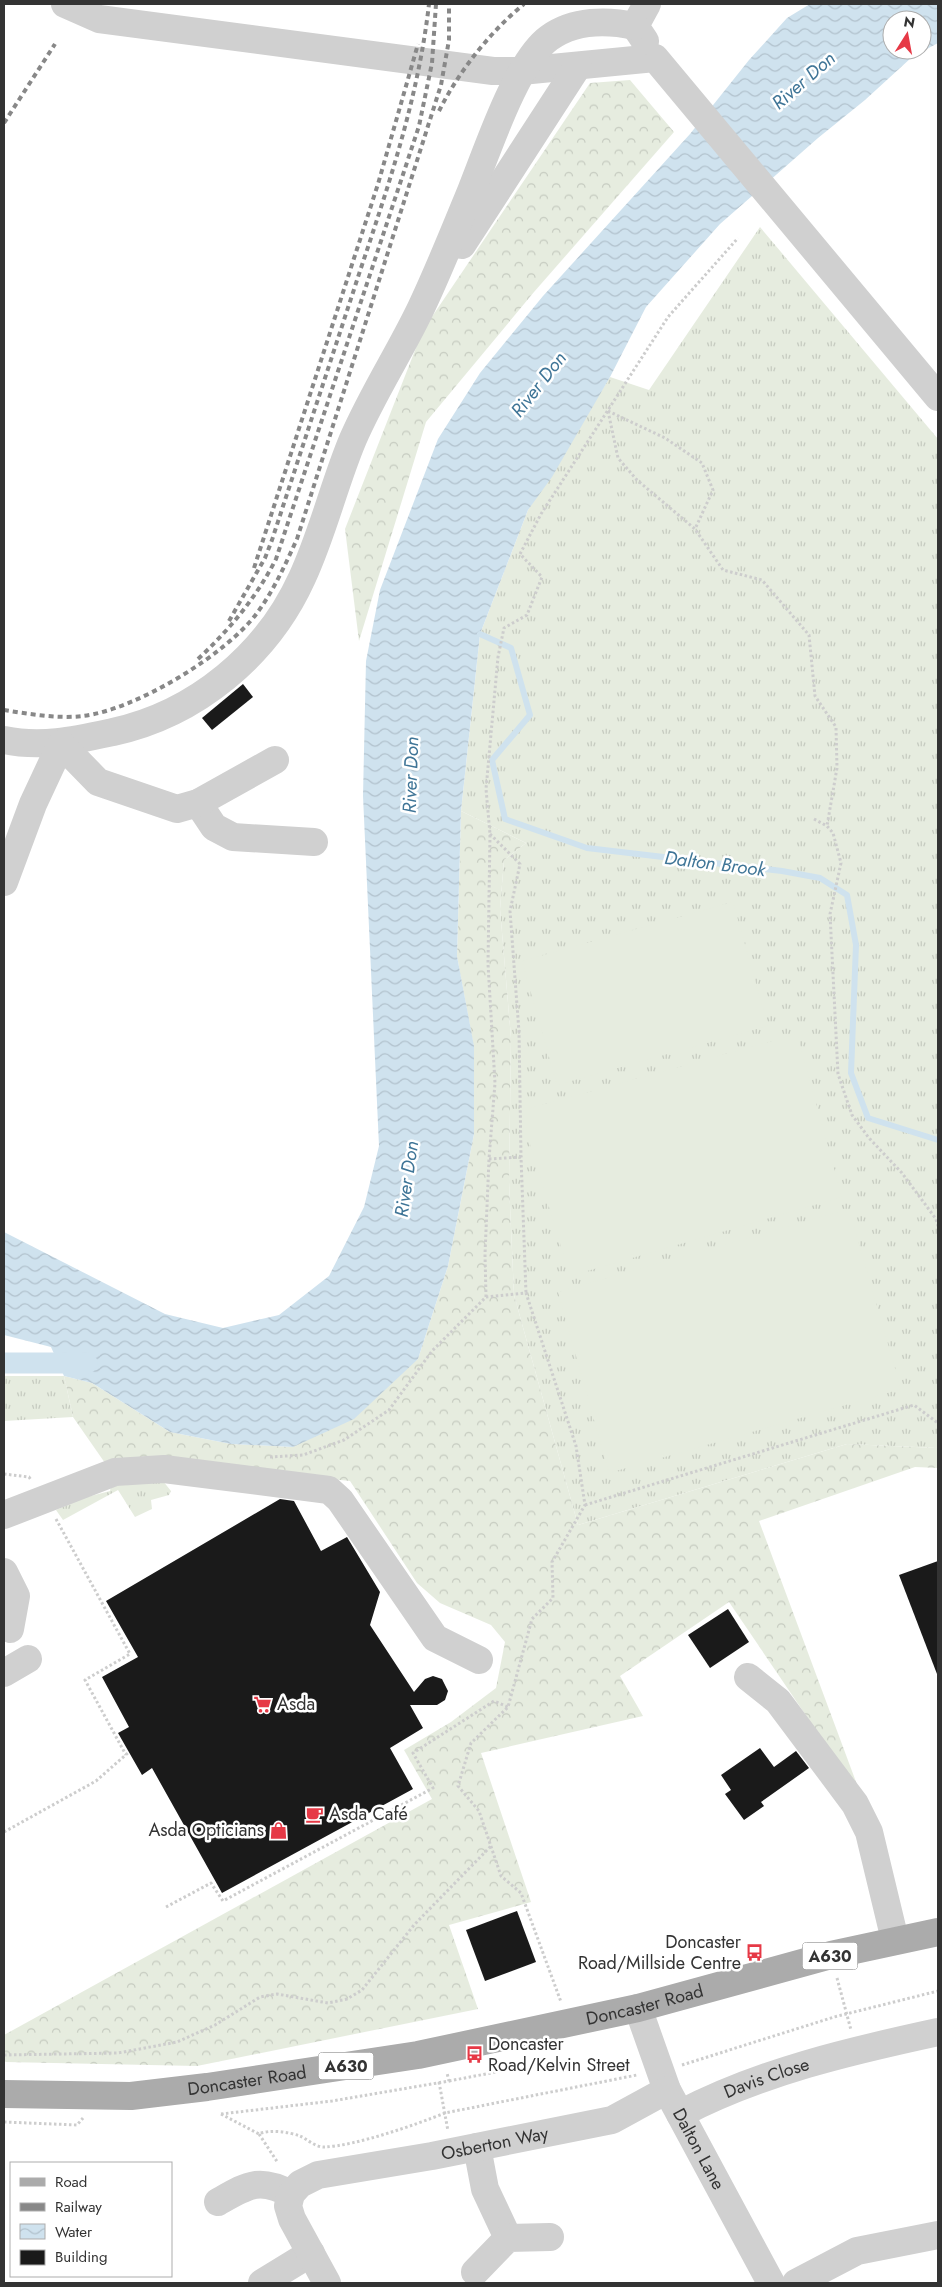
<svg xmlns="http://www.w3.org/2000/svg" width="942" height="2287" font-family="Jost,sans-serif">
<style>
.grass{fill:url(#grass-tufts)}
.forest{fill:url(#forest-crowns)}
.pitch{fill:#e6ecdf}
.water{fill:url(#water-waves);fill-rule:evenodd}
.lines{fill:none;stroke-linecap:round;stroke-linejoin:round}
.stream{stroke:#cfe2ee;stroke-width:6}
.canal{stroke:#cfe2ee;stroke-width:21}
.building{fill:#1a1a1a}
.path{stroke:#cdcdcd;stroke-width:3;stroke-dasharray:2.5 2.5;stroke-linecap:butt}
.minor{stroke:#d0d0d0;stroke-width:28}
.major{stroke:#ababab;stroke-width:28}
.rail{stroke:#888;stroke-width:4;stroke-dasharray:5 4;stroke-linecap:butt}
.labels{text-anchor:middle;stroke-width:5;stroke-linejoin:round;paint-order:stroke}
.shield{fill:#fff;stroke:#707070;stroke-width:1}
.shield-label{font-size:16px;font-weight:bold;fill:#333}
.poi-label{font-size:18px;fill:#333;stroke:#fff;text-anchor:start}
.street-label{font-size:18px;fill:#333;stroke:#fff}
.water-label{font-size:19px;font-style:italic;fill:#3f7597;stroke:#fff}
</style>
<defs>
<pattern id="grass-tufts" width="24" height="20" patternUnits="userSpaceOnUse" patternTransform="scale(1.25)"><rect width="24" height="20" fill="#e6ecdf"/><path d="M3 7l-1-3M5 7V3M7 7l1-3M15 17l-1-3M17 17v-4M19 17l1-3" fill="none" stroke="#c6cbc0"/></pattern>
<pattern id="forest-crowns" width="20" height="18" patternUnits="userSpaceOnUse" patternTransform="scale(1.25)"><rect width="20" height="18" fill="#e6ecdf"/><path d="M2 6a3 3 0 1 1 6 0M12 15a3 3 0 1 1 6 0" fill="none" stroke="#c6cbc0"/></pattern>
<pattern id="water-waves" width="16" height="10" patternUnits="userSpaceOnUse" patternTransform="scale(1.25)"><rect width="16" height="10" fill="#cfe2ee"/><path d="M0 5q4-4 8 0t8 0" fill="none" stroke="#b2c2cd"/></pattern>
</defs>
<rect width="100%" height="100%" fill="#fff"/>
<g class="grass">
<polygon points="760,227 938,439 938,1448 847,1444 578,1525 514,1295 509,1182 511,1038 500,909 504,860 526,843 461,811 480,634 528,510 610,377 649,390"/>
<polygon points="4,1376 64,1376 73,1417 4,1421"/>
<polygon points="163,1481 171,1491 169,1495 151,1500 152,1509 135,1517 118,1490 63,1520 56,1510 83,1498 110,1491 111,1485"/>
</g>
<g class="forest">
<polygon points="630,80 674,132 534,292 426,422 359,641 345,529 423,330 590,83"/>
<polygon points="461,811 526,843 504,860 500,909 511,1038 509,1182 514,1295 578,1525 847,1444 938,1448 938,1468 915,1467 759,1521 862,1798 729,1602 620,1676 643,1716 481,1753 531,1902 449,1925 478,2009 197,2066 6,2062 4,2061 4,2035 432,1799 404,1750 451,1722 496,1688 505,1642 491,1625 440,1603 417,1583 350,1481 264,1472 105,1463 73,1417 64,1376 92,1383 170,1432 231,1444 293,1447 418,1359 448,1266 474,1134 474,1048 457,956"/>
</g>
<g class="pitch">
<polygon points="733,902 768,1026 557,1085 522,961"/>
<polygon points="797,1034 842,1197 570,1276 520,1111"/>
<polygon points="849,1209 901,1389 609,1473 558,1292"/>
</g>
<path class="water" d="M810 4H938V43L912 57 865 100 818 138 720 224 646 307 610 377 552 477 528 510 480 634 461 811 457 956 474 1046V1134L448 1266 418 1359 354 1419 293 1447 231 1444 170 1432 92 1383 64 1376 51 1347 4 1335V1232L165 1314 223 1328 279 1315 329 1276 364 1207 379 1146 363 796 366 661 380 590 438 439 480 373 543 296 690 134 749 60 787 18ZM892 20H922V50H892Z"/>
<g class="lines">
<polyline class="stream" points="480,634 511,648 530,715 492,760 505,819 587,848 782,871 820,878 847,895 856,945 851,1073 868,1118 938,1140"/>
<polyline class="canal" points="4,1363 87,1363"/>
</g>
<g class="building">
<polygon points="243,684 253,697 212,730 202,718"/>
<polygon points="280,1499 294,1501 321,1551 347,1537 380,1592 370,1625 414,1692 425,1679 433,1676 442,1679 448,1691 445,1700 437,1705 410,1705 423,1728 390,1748 413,1789 222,1893 152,1768 142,1775 118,1733 129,1727 102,1677 138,1657 106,1601"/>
<polygon points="938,1561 938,1674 937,1674 899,1575"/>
<polygon points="728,1609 749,1642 710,1668 688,1635"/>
<polygon points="760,1748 774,1767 796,1751 809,1768 761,1802 764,1806 744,1820 725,1794 731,1790 721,1775"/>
<polygon points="517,1911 536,1962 485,1981 466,1930"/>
</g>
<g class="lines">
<g class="path">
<polyline points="608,411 618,458 637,480 695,529 723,570 762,580 809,635 815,696 836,727 837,768 827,826"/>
<polyline points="608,411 665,438 702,463 713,490 695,529"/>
<polyline points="814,819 827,826 833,833 841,863 830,914 838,1074 852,1115 869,1138 902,1173 936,1219 938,1226"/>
<polyline points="490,834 520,864 510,911 519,1032 521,1157"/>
<polyline points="489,1159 521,1157 526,1293"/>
<polyline points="486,1297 485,1254 489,1159 495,1083 488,964 490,834 486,789 498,657 504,628 527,615 542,577 520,554 541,514 668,317 738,238"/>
<polyline points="270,1457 303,1455 344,1440 389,1410 432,1351 486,1297 526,1293 576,1446 585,1505 552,1562 553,1598 532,1619 508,1707 471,1743 458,1786 479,1811 501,1876 521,1893 561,2002"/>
<polyline points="4,1474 29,1477 31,1480"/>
<polyline points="585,1505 914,1405 938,1423"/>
<polyline points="56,1519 130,1654 85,1680 126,1755"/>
<polyline points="4,1832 96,1781 129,1752"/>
<polyline points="166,1907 211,1883 223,1901 433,1788 413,1753 494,1701 508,1707"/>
<polyline points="837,1978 851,2030"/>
<polyline points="4,2055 118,2053 177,2042 215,2025 260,1997 277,1994 328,2003 347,1999 362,1990 414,1925 491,1846"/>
<polyline points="682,2065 834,2017 938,1991"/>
<polyline points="449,2081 496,2072 499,2061"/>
<polyline points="439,2082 448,2131"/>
<path d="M221 2114 259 2134C269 2129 289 2132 300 2136 307 2139 315 2147 324 2147 355 2146 415 2125 445 2113L637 2075"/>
<polyline points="221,2114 332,2101 449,2081 447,2073"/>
<polyline points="4,2122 77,2125 83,2118"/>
<polyline points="259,2134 278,2163"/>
</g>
<g class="minor">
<polyline points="65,4 99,19 493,71 521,71 655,58 938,397"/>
<polyline points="645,41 635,26 647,4"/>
<polyline points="462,245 578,66"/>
<path d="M4 740C42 748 76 740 113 732 196 714 267 655 302 578 323 533 334 484 353 439 373 393 400 352 421 308 439 270 455 230 471 191 487 152 516 62 549 38 574 20 607 20 635 26"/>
<polyline points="198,803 214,827 233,837 314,842"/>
<polyline points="4,882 33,804 61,744 98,782 177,809 198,803 275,760"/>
<polyline points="4,1515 115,1472 164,1469 329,1490 340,1500 435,1638 479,1660"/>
<polyline points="4,1572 16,1596 10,1629"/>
<polyline points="4,1673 28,1659"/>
<polyline points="748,1677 778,1701 855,1804 869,1832 895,1940"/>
<path id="s1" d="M638 2008 667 2090 771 2283"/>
<path id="s2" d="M680 2114C760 2072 850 2051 938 2032"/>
<polyline points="477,2147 485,2189 508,2238"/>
<path d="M218 2202C248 2185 259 2177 291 2194"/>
<polyline points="475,2272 508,2238 550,2237"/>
<polyline points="262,2283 311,2253"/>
<path id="s3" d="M327 2283 292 2219 288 2206 291 2194 300 2184 318 2175 432 2156 612 2120 667 2090"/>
<polyline points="796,2283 857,2251 938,2235"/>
</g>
<path class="major" id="s4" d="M4 2094 131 2096 207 2087 418 2055 638 2008 831 1955 938 1932"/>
<g class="rail">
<path d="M439 111C459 71 490 32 524 4"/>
<polyline points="4,123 55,44"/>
<polyline points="254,568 378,184 418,44"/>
<path d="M229 621 265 558 272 540C301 451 330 363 359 274 389 184 418 99 429 4"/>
<path d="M198 659C230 629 256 598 276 559L419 126 432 63 436 4"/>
<path d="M4 710C29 714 58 719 83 716 135 710 226 655 257 613 274 590 285 565 297 539L441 85 449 40V4"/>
</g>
</g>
<defs>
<symbol id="supermarket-bare" viewBox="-9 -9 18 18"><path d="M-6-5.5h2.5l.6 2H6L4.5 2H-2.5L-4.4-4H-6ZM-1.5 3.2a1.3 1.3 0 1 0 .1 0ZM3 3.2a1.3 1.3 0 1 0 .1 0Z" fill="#e63946" stroke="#fff" stroke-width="2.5" paint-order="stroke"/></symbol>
<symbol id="cafe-bare" viewBox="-9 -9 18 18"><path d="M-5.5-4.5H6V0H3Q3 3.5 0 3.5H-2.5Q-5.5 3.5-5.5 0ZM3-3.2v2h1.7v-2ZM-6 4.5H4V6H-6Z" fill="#e63946" stroke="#fff" stroke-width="2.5" paint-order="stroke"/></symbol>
<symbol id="shop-bare" viewBox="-9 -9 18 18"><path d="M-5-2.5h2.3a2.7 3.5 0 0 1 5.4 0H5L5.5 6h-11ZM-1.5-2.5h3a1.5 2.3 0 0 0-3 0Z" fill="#e63946" stroke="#fff" stroke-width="2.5" paint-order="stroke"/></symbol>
<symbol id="bus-bare" viewBox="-9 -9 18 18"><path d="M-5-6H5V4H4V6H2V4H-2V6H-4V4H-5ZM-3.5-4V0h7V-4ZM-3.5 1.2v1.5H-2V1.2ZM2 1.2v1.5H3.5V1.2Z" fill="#e63946" stroke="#fff" stroke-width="2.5" paint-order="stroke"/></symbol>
</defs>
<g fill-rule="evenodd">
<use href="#supermarket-bare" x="250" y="1692" width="25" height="25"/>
<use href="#cafe-bare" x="302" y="1802" width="25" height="25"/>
<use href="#shop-bare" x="266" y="1818" width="25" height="25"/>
<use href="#bus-bare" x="742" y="1940" width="25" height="25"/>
<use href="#bus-bare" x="462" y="2042" width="25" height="25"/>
</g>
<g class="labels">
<g class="shield">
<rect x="802.5" y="1942.5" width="55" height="27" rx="4"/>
<rect x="318.5" y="2052.5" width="55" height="27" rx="4"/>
</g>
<g class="shield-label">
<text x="830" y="1962">A630</text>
<text x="346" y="2072">A630</text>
</g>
<g class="poi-label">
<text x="277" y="1710">Asda</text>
<text x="329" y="1820">Asda Café</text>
<text x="264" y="1836" text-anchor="end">Asda Opticians</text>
<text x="741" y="1948" text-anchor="end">Doncaster<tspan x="741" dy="21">Road/Millside Centre</tspan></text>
<text x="488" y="2050">Doncaster<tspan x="488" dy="21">Road/Kelvin Street</tspan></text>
</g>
<g class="street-label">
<text dy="6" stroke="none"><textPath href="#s4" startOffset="649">Doncaster Road</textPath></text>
<text dy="6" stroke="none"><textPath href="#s2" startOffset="94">Davis Close</textPath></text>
<text dy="6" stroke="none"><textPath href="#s4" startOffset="244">Doncaster Road</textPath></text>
<text dy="6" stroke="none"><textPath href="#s3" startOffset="312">Osberton Way</textPath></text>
<text dy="6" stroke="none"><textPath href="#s1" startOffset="154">Dalton Lane</textPath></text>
</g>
<g class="water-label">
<text transform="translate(803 80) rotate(-41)" y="7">River Don</text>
<text transform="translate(538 384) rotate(-52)" y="7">River Don</text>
<text transform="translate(410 775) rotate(-88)" y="7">River Don</text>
<text transform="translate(715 863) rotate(7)" y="7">Dalton Brook</text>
<text transform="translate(406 1179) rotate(-82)" y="7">River Don</text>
</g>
</g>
<rect width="942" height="2287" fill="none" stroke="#333333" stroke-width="10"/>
<rect x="10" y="2162" width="162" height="115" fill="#ffffff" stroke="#adadad"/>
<rect x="20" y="2178" width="25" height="8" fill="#ababab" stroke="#adadad"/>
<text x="55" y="2187" font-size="15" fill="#333333">Road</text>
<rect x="20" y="2203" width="25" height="8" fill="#888888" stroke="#adadad"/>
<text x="55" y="2212" font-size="15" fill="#333333">Railway</text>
<rect x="20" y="2224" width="25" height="15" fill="url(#water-waves)" stroke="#adadad"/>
<text x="55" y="2237" font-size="15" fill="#333333">Water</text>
<rect x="20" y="2250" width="25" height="15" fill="#1a1a1a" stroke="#adadad"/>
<text x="55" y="2262" font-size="15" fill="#333333">Building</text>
<g transform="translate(907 35) rotate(11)"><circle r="24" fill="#ffffff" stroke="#adadad"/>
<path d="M0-4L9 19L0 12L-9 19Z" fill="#e63946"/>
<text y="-8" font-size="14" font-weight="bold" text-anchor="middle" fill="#333333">N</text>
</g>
</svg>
